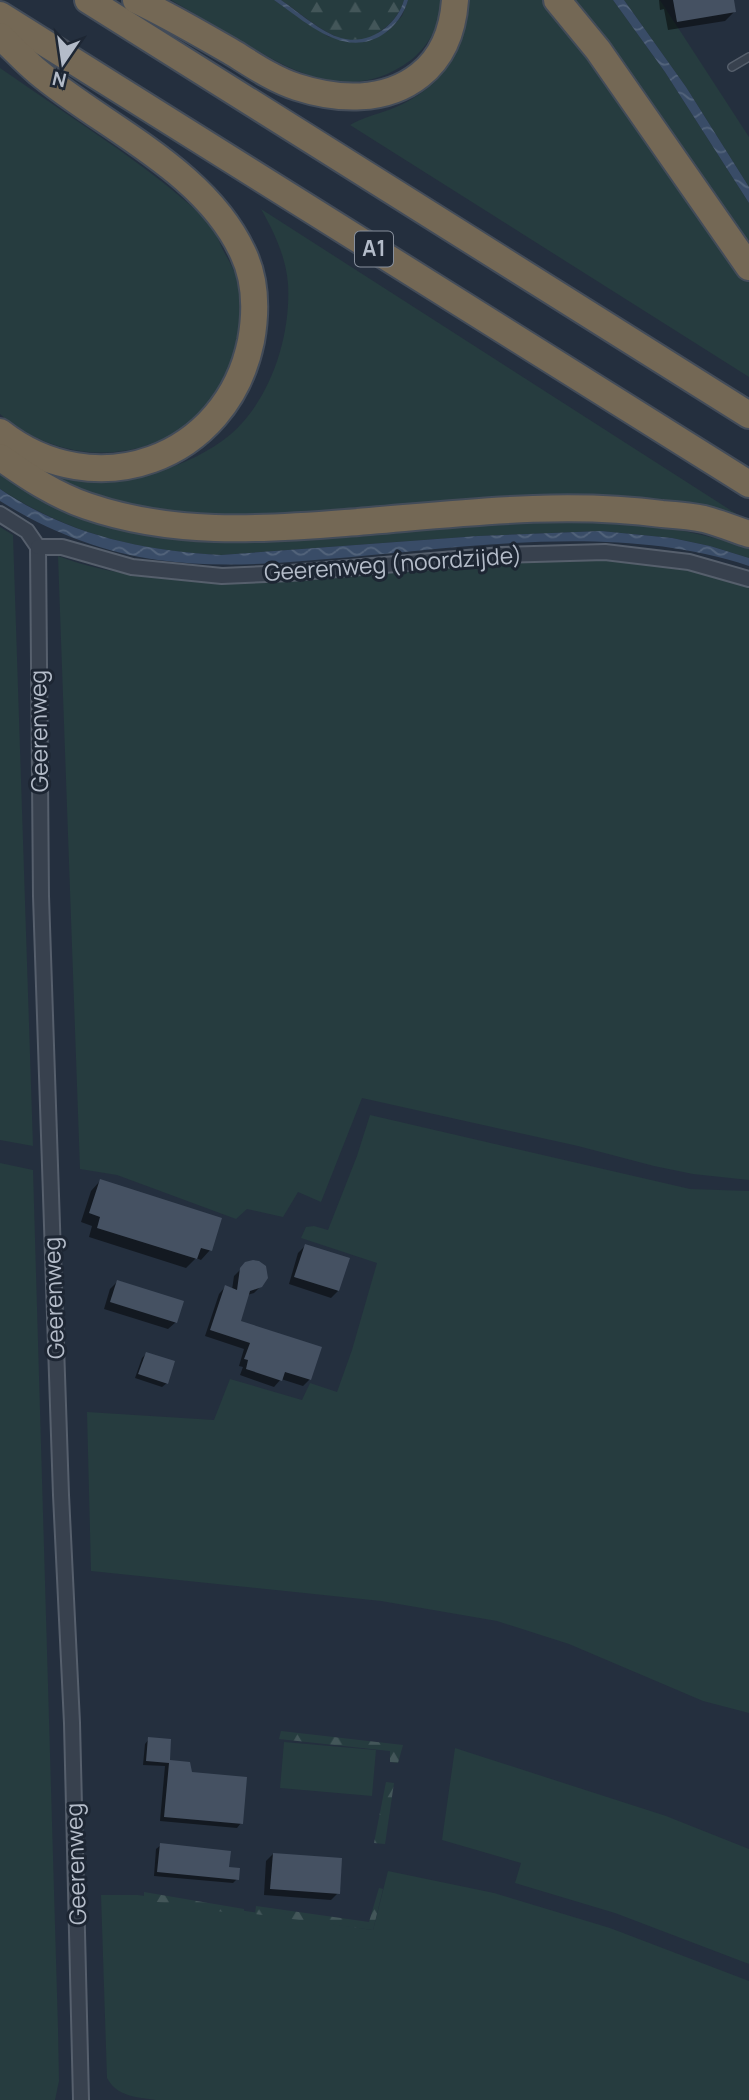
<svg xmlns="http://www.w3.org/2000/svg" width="749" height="2100" font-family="Manrope,sans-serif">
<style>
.grass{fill:#263c3f}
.forest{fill:url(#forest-firs)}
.water{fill:url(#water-waves)}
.shadow{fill:#0007}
.building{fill:#455162}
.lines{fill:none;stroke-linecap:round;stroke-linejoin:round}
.lane-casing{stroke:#565f6c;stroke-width:10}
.street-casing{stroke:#565f6c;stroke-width:18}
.highway-casing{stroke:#434c59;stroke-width:30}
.lane{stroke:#38414e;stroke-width:7}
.street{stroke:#38414e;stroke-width:14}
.highway{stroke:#746855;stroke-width:26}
.labels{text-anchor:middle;stroke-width:6;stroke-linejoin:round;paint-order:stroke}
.shield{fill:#1d2633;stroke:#878f9c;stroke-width:2}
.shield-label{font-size:21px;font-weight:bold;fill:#b4bcc9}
.street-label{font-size:23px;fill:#b4bcc9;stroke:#1d2633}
</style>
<defs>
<pattern id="forest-firs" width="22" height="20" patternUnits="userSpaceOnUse" patternTransform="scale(1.75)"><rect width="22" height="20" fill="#263c3f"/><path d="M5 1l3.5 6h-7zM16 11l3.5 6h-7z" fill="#435659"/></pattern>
<pattern id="water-waves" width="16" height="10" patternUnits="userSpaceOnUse" patternTransform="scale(1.75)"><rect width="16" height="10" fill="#394c67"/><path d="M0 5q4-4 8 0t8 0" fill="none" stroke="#53647b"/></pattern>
</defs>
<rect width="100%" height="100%" fill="#242f3e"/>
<g class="grass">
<path d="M171 0H274L329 37 387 32 402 16 408 0H441C442 23 428 47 411 60 352 104 295 74 241 41 218 28 195 14 171 0Z"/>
<path d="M468 0H547L691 197 749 281V377L350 125C365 116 380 114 396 107 444 86 465 51 468 0Z"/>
<polygon points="572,0 613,0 665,72 749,203 749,248 632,75"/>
<polygon points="624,0 660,0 749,137 749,187 686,87"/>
<path d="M0 68C39 95 79 122 118 149 143 167 166 184 189 204 195 210 203 216 209 222 215 230 219 241 223 250 228 259 234 269 237 279 243 299 240 327 235 347 209 457 81 484 0 414Z"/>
<path d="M261 209 749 522 281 518 143 515 36 472 28 459C58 462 88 466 118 469 129 470 144 474 155 472 181 465 210 452 231 434 271 399 291 336 288 284 286 257 274 232 261 209Z"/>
<path d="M0 472 104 523 622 521C666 527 707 534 749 548V558L710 546 672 538 601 531 478 536 221 555C139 551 69 534 0 489Z"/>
<polygon points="0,527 13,535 33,1146 0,1140"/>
<path d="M58 556C110 576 165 579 220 580 348 583 475 560 602 559 652 559 701 571 749 582V1180L693 1174 654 1166 578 1146 362 1098 321 1202 298 1192 283 1217 247 1209 236 1219 117 1175 80 1169Z"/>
<polygon points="370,1115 690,1189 749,1191 749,1713 703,1701 569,1644 497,1621 381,1601 91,1571 87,1412 214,1420 230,1379 302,1400 310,1383 337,1392 352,1350 377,1263 301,1238 306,1227 314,1226 328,1230 357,1156"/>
<polygon points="0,1163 33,1170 58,2028 59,2081 55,2100 0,2100"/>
<polygon points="284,1742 376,1750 372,1796 280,1788"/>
<polygon points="455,1748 666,1816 749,1849 749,1964 615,1913 515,1883 521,1863 442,1840"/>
<path d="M388 1871 494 1893 610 1928 749 1981V2100H156C137 2097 117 2097 107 2078L101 1895H138L373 1930Z"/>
</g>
<g class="forest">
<path d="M281 0H404C397 25 368 46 341 38 321 32 298 11 281 0Z"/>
<polygon points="281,1731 403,1745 398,1763 390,1762 390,1751 279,1739"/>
<polygon points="386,1782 394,1783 385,1844 374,1843"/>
<polygon points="379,1888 383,1889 373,1930 255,1914 256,1906 369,1922"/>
<polygon points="144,1892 244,1909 244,1915 144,1900"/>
</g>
<g class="water">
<path d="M274 0H281C297 11 322 33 341 38 368 46 397 26 404 0H408C404 14 395 27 382 35 343 59 305 21 274 0Z"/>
<polygon points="613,0 624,0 686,87 749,187 749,203 665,72"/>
<path d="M0 489C66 534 142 551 221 555L478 536 601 531 672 538 710 546 749 558V566C617 522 463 548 327 559 270 564 215 568 158 560 101 552 48 531 0 501Z"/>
</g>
<g class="shadow">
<polygon points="659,0 732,0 734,12 725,21 668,30 664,9 660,10"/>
<polygon points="100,1181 210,1250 201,1260 196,1258 186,1268 89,1237 92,1226 81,1222 91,1191"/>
<polygon points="305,1246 338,1291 331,1298 289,1284 298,1253"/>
<polygon points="246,1264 261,1286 254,1293 247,1295 238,1322 310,1379 303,1386 281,1379 274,1387 240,1375 243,1367 239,1366 244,1349 205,1336 219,1294 225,1287 232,1290 234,1276"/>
<polygon points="117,1282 176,1322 168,1329 104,1309 110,1289"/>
<polygon points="146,1354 167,1383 162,1387 135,1378 142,1358"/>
<polygon points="149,1739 168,1762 191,1773 241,1823 237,1828 160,1821 165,1766 143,1765 145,1744"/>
<polygon points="161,1845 227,1869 237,1879 233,1883 154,1876 156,1849"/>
<polygon points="273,1854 338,1893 331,1900 264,1895 266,1861"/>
</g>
<g class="building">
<polygon points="673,0 734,0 736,12 677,22"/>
<polygon points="100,1179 222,1218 212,1251 201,1248 197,1259 97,1228 100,1217 89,1213"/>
<polygon points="305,1244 350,1258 339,1291 294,1277"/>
<polygon points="253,1260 259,1261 266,1266 268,1278 262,1287 250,1291 241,1321 322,1347 311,1380 285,1372 282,1381 246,1369 248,1360 244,1359 250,1343 210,1330 225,1285 237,1290 240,1268 245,1262"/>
<polygon points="117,1280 184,1301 177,1323 110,1302"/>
<polygon points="146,1352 175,1361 168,1384 138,1374"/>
<polygon points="148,1737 171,1739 170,1760 190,1762 192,1772 247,1777 243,1824 164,1817 169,1763 146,1761"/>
<polygon points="160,1843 231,1851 229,1867 240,1868 239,1880 157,1872"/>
<polygon points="273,1853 342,1858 340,1894 270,1889"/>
</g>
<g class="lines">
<defs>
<polyline id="lane" points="732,67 749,57"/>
<g id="street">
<polyline points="0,514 27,531 38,547 41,896 61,1495 72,1723 81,2100"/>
<polyline points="38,547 62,547 132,567 222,576 290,573 502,555 605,552 689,562 749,579"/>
</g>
<g id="highway">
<polyline points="88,0 749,415"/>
<path d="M136 0C170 16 202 35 235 54 254 66 275 80 297 87 337 100 385 103 420 75 444 56 453 29 455 0"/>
<polyline points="557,0 598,50 749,267"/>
<polyline points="0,15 749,484"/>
<path d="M0 36C13 48 25 61 38 72 105 128 205 170 243 253 256 280 256 313 251 341 227 460 95 507 0 432"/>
<path d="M0 457C28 477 55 495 87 506 171 535 258 530 345 523 449 515 557 500 662 514 675 515 690 516 704 519 719 523 734 529 749 534"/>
</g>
</defs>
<use href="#lane" class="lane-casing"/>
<use href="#street" class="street-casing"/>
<use href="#highway" class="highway-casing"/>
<use href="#lane" class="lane"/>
<use href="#street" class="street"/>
<use href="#highway" class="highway"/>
</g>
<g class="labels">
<rect class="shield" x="355" y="231.5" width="38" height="35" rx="5"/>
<g class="shield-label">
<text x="374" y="256">A1</text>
</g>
<g class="street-label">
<text transform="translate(393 564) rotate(-4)" y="8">Geerenweg (noordzijde)</text>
<text transform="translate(39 731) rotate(-91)" y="8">Geerenweg</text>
<text transform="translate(54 1298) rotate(-92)" y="8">Geerenweg</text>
<text transform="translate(76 1864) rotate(-92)" y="8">Geerenweg</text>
</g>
</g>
<g transform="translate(63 63) rotate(193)" stroke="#1d2633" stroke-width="5" paint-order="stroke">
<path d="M0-5L12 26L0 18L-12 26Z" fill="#b4bcc9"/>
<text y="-10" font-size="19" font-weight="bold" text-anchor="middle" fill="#b4bcc9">N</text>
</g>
</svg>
